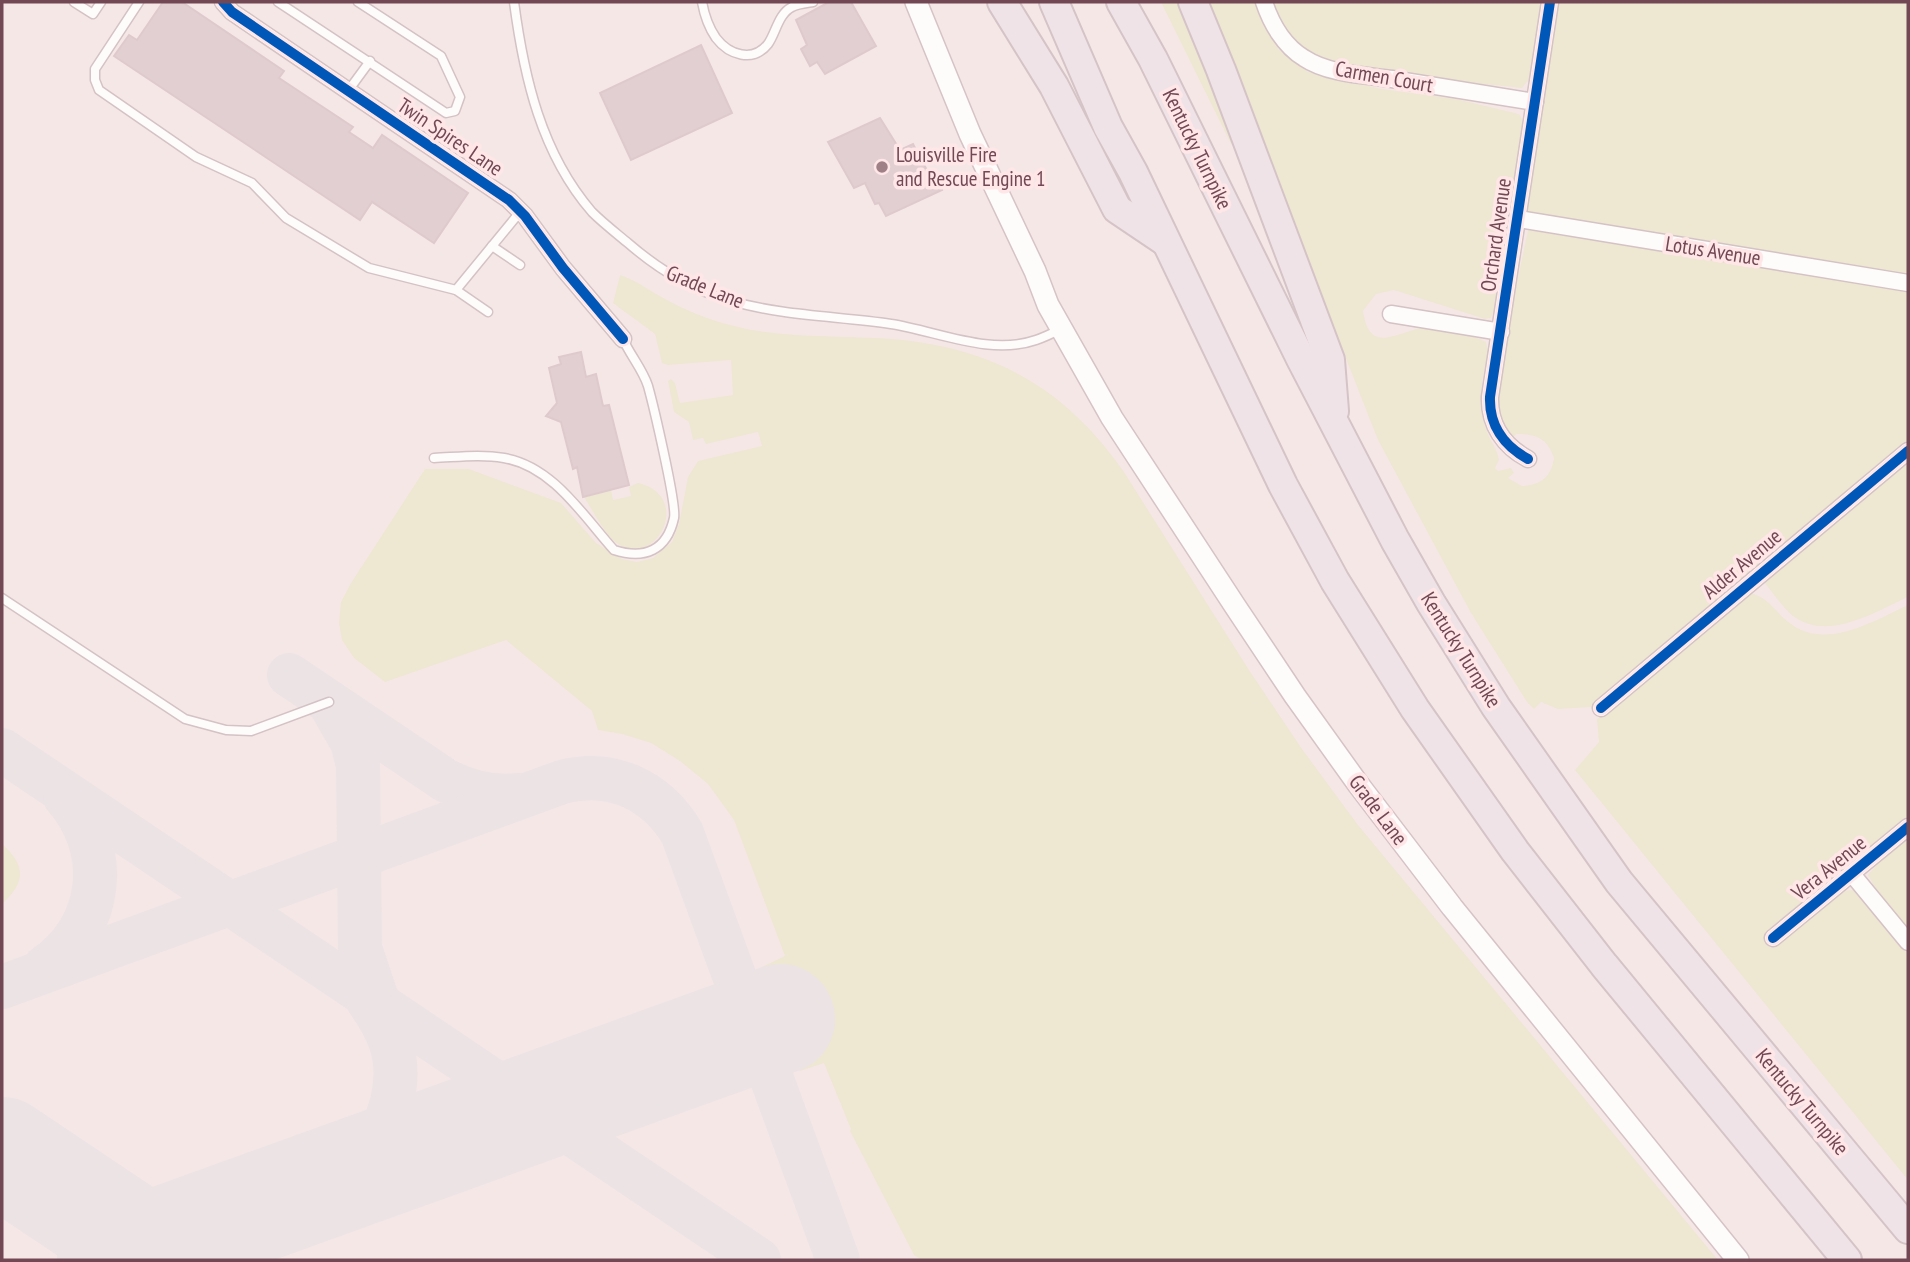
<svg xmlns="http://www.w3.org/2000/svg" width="1910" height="1262" font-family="'PT Sans Narrow',sans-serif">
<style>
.green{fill:#eee7d2}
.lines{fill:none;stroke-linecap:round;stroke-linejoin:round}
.taxiway{stroke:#ece3e5;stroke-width:44}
.runway{stroke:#ece3e5;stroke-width:110}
.building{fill:#e2cfd2;stroke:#decacd;stroke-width:2}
.lane-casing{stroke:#d4c2c5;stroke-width:11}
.street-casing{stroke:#d4c2c5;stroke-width:19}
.secondary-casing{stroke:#d6c3c6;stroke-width:24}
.highway-casing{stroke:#d5c4c7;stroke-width:32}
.lane{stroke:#fefbfb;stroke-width:8}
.street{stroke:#fefbfb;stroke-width:16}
.secondary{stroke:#fefbfb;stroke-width:21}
.highway{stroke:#f0e3e7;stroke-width:28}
.cycleway-casing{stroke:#ffe6e7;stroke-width:15}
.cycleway{stroke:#0057b8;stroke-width:10}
.poi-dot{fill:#a08087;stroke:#ffe6e7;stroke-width:2.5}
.labels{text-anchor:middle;stroke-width:7;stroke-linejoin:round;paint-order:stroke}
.street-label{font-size:21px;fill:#724854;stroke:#ffe6e7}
.poi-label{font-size:21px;fill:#724854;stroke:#ffe6e7;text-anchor:start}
</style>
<rect width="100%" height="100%" fill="#f6e7e7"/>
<g class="green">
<polygon points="1161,2 1182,2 1239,139 1231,144"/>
<path d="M1206 2H1257L1278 49 1308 72 1382 89 1456 99 1519 114C1525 123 1524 129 1523 140L1495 309 1491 318 1485 319 1394 290 1376 294 1363 311C1369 350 1389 337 1416 329 1427 326 1477 335 1486 342L1488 351C1483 377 1476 404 1486 429 1490 441 1497 448 1499 460L1495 468 1498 471 1511 468 1514 473 1508 478 1522 486C1541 485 1551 477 1554 458 1547 438 1536 434 1516 434L1514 437C1500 426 1498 413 1497 396L1514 297 1528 230 1908 290V442L1752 578 1591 707 1558 709 1541 702 1534 709 1527 702 1471 613 1378 440Z"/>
<path d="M1272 2H1543L1531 77 1522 88C1473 82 1322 74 1291 40 1282 30 1275 15 1272 2Z"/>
<polygon points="1556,2 1908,2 1908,277 1525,212"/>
<path d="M620 275C637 280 651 292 667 300 692 314 719 323 747 329 789 337 832 336 875 338 985 343 1062 383 1124 472L1249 670 1302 749 1358 825 1718 1260H922L914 1255 850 1131 851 1129 824 1063 800 1071 762 967 785 956 734 820 708 784 680 761 651 743 622 734 598 730 592 711 506 640 385 682 354 658 342 640 339 623 341 602 351 583 425 469H469L561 503 596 543 622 559 637 562 653 558 672 542 679 524 688 477 698 461 762 446 758 432 706 444 703 438 693 440 689 422 674 412 668 381 671 379 675 383 680 403 733 395 731 360 668 365 662 363 655 334 613 303Z"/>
<path d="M1908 460V597C1875 612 1828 642 1793 616 1782 607 1773 593 1764 582Z"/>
<path d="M638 483C695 496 655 573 615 542 604 533 592 509 584 497L611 490 613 500 631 496 629 487Z"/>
<path d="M1749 593C1767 596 1774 610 1787 621 1823 652 1872 622 1908 605V816L1765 935 1773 945 1843 891 1853 890 1908 954V1180L1575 770 1599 742 1597 719Z"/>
<polygon points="1908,835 1908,932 1883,902 1868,875 1885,855"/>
<path d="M2 844C27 866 25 883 2 904Z"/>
</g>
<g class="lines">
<g class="taxiway">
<path d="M289 675 445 780C468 792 491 798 518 795"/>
<polyline points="329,702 352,742 358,765 360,948 382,1014"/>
<polyline points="2,750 759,1260"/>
<path d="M45 967C104 927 111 849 65 797"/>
<path d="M2 987 562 782C612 769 656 790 682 833L838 1260"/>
<polyline points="2,1157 150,1260"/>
<path d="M208 1222C233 1213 259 1203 284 1194 340 1174 384 1157 394 1091 400 1055 388 1029 368 1001"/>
</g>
<g class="runway">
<polyline points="2,1152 163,1260"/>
<polyline points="112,1260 780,1019"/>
</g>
</g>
<g class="building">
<polygon points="163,2 182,2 284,71 279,78 353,127 349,132 373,148 382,135 468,193 434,243 372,202 360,220 114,56 129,35 137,40"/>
<polygon points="829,2 851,2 876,46 825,74 817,62 810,66 801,49 807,45 796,20"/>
<polygon points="701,45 732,113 631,160 600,93"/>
<polygon points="880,118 900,150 913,144 929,174 934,172 942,190 886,216 879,203 875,204 865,183 854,188 828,142"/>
<polygon points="581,352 586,377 596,374 603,406 609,405 629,485 583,497 577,467 573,469 561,422 546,416 557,403 549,368 561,364 559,357"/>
</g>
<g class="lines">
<defs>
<g id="lane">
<polyline points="74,2 93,14 101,2"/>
<polyline points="139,2 95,69 95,80 99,90 196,157 252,183 286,218 369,268 456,290 520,212"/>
<polyline points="278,2 446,113 455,111 460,97 441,56 358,2"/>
<path d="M514 2C524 77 541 153 592 212 603 223 616 233 628 243 658 269 690 289 728 300 781 316 837 316 891 324 937 331 990 356 1036 340 1045 337 1053 333 1061 329"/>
<path d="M702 2C704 13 709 28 716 38 729 55 753 63 768 44 776 33 778 14 792 7 797 4 807 3 813 2"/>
<polyline points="348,91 370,61"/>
<polyline points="492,246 520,265"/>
<polyline points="456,290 488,312"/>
<path d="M434 458C458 457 481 454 504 458 553 466 584 517 614 550 645 560 667 550 674 518 677 505 653 404 648 386 643 370 630 355 623 339"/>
<polyline points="2,598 185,719 226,730 251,731 329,702"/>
</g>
<g id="street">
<polyline points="223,2 232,12 509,200 525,216 563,268 623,339"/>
<path d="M1264 2C1271 23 1284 46 1304 58 1328 74 1364 75 1392 79 1440 87 1488 94 1535 102"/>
<polyline points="1519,219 1908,283"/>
<polyline points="1391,314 1501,332"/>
<path d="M1528 459C1504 446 1489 425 1490 397L1550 2"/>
<polyline points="1601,708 1908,451"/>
<polyline points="1852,874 1908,942"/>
<polyline points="1773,938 1908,827"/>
</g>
<polyline id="secondary" points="916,2 970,134 1035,271 1048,305 1112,418 1235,606 1295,696 1358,784 1452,907 1738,1260"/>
<g id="highway">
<polyline points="1002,2 1054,86 1117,209 1166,242"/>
<polyline points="1054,2 1108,127 1133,172 1283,485 1335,581 1415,709 1515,851 1604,965 1847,1260"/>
<polyline points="1121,2 1153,59 1301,359 1395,540 1431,603 1496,707 1619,882 1908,1229"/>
<polyline points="1193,2 1221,70 1330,360 1334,411"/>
</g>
</defs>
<use href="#lane" class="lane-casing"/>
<use href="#street" class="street-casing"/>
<use href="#secondary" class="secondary-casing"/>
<use href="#highway" class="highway-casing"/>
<use href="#lane" class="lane"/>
<use href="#street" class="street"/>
<use href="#secondary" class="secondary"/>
<use href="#highway" class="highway"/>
<defs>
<g id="cycleway">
<polyline points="223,2 232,12 509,200 525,216 563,268 623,339"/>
<path d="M1528 459C1504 446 1489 425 1490 397L1550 2"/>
<polyline points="1601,708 1908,451"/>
<polyline points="1773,938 1908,827"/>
</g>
</defs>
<use href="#cycleway" class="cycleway-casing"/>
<use href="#cycleway" class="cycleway"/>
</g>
<circle class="poi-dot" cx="882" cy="167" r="7"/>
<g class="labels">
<g class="street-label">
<text transform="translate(1384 77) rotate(10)" y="7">Carmen Court</text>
<text transform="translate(450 137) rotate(34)" y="7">Twin Spires Lane</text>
<text transform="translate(1197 149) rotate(64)" y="7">Kentucky Turnpike</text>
<text transform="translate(1496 235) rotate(-82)" y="7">Orchard Avenue</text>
<text transform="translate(1713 251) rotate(9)" y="7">Lotus Avenue</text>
<text transform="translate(705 287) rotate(22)" y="7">Grade Lane</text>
<text transform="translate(1742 564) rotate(-40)" y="7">Alder Avenue</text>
<text transform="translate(1461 650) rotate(58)" y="7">Kentucky Turnpike</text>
<text transform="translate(1378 810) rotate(53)" y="7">Grade Lane</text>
<text transform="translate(1829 868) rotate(-39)" y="7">Vera Avenue</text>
<text transform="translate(1802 1102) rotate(50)" y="7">Kentucky Turnpike</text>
</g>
<g class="poi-label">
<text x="896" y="162">Louisville Fire<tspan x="896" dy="24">and Rescue Engine 1</tspan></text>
</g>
</g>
<rect width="1910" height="1262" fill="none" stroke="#724854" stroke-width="7"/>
</svg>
